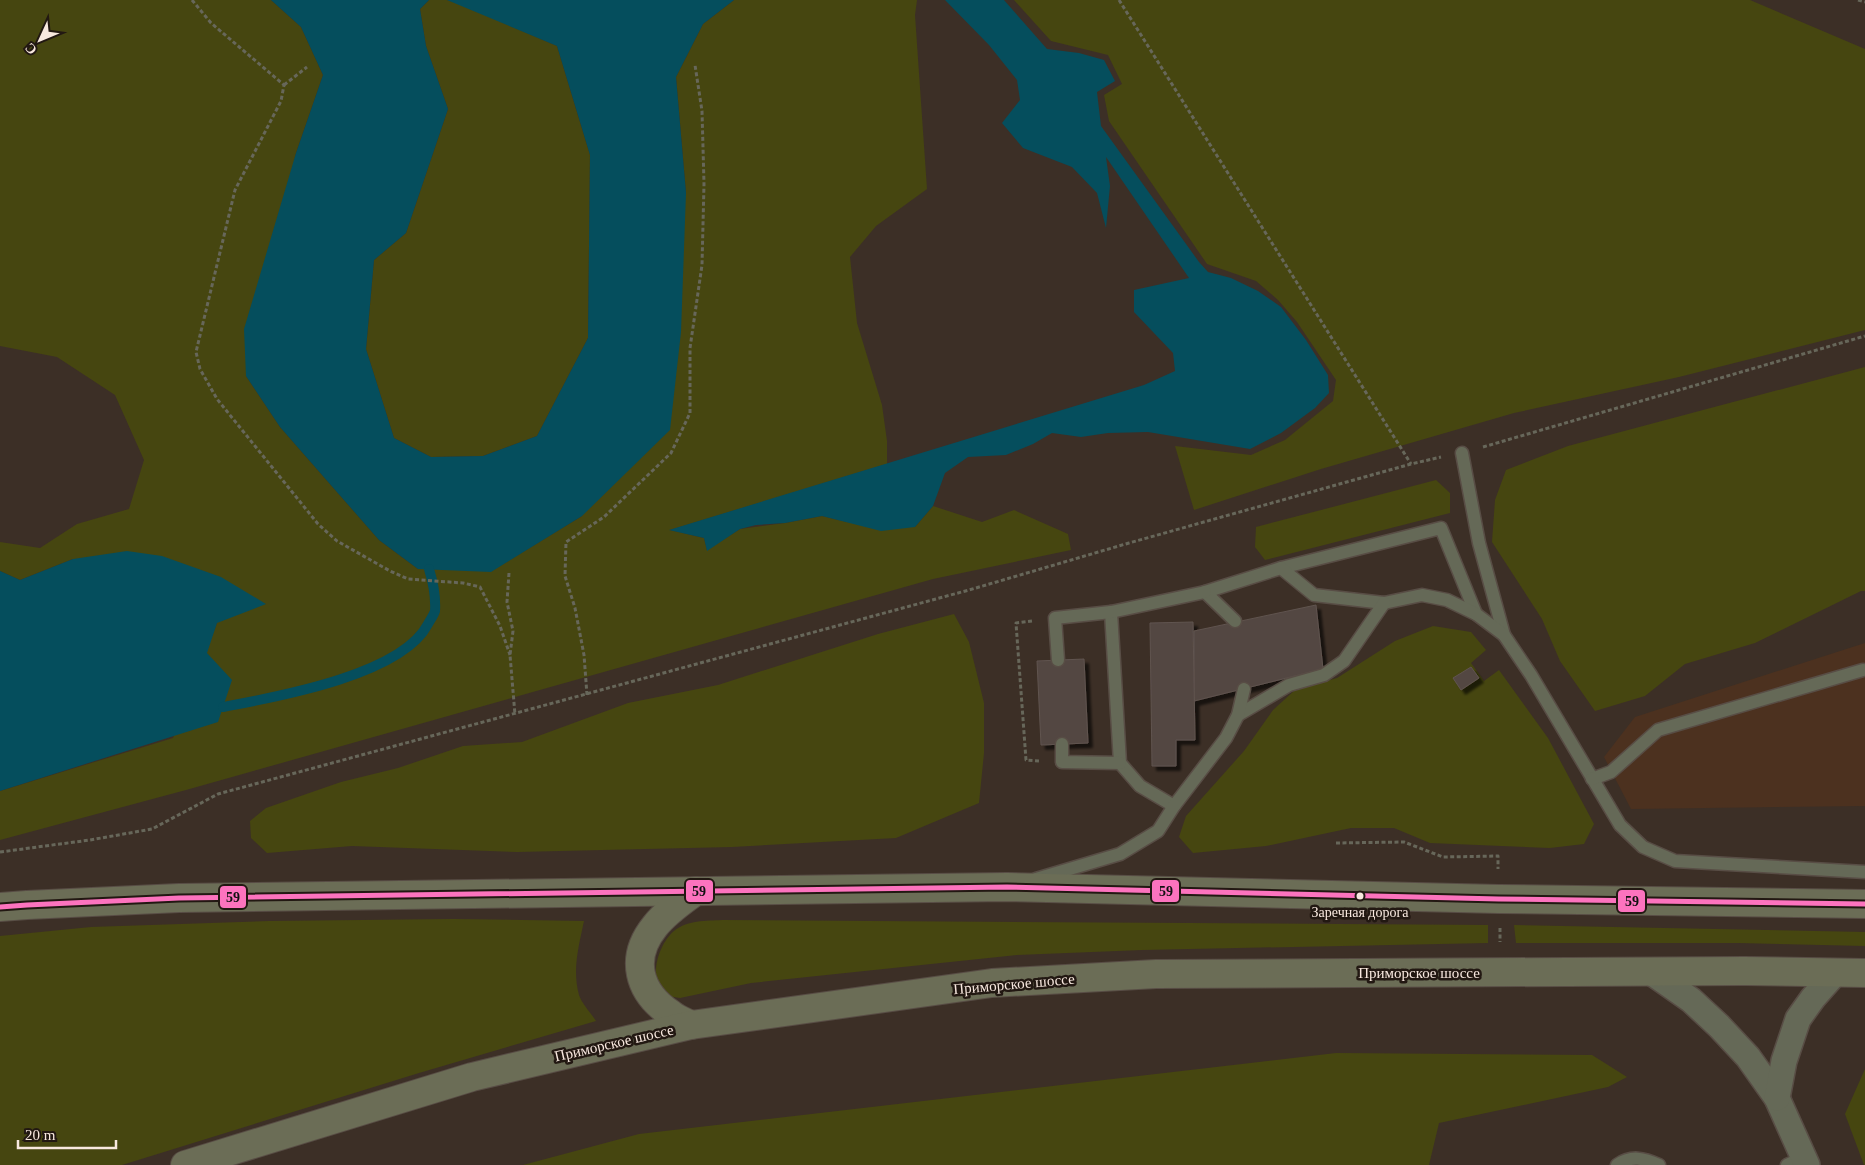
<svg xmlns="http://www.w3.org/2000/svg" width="1865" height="1165" font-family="'Times New Roman',serif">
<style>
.built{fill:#4c311f}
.green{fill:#464610}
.water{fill:#054e5d}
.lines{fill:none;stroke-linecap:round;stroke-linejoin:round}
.stream{stroke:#054e5d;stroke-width:10}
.building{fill:#534742;stroke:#60544f;filter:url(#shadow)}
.lane-casing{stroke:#584d45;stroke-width:15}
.street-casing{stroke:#584d45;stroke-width:28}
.highway-casing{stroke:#584d45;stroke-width:30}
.path{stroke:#67675a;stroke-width:3;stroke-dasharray:4 2.5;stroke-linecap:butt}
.lane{stroke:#656957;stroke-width:12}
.street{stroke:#656957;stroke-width:25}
.highway{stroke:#6b6d56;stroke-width:28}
.bus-1-casing{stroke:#221812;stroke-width:9}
.bus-1{stroke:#fc73be;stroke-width:5}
.bus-dot{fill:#f8e8df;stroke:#221812;stroke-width:2}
.labels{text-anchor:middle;stroke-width:5;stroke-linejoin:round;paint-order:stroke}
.bus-label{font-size:14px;fill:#f8e8df;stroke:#221812}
.street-label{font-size:15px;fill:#f8e8df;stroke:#221812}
.line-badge{stroke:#221812;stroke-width:2}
.pale-badge-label{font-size:14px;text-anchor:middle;font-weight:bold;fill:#111}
</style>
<defs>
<filter id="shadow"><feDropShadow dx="4.5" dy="4.5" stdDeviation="1" flood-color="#0009"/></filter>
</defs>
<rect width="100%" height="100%" fill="#3c2f26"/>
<polygon class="built" points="1865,643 1865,806 1631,809 1604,757 1635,717"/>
<g class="green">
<polygon points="0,0 271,0 301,27 323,75 296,153 246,376 280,427 379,540 418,569 500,566 582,516 686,193 676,77 703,24 734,0 917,0 915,15 927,189 876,226 850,257 857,323 882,405 887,441 887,464 670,530 704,538 707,550 740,529 785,523 822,516 847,522 915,527 933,506 982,522 1014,510 1068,534 1071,550 933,579 186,790 0,840 0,791 173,738 217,623 73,559 20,580 0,571 0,542 40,548 77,524 129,509 144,460 115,395 57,357 0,346"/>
<polygon points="429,0 447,0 457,3 557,46 590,155 588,338 537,436 483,456 431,457 394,438 366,349 374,260 406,233 448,109 426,46 420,9"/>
<polygon points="1014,0 1750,0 1865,49 1865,330 1679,377 1514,413 1321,469 1194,510 1175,446 1251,455 1285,440 1333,401 1336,380 1297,322 1278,300 1256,281 1207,264 1109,121 1104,95 1122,84 1108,55 1051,41"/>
<polygon points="1865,367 1865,591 1861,591 1755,643 1685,664 1645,696 1595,711 1560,661 1542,619 1492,542 1495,500 1506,470 1568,446"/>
<polygon points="1436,480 1450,493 1450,513 1265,560 1255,547 1256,527"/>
<polygon points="954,614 969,642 984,703 984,753 979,803 896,838 732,847 517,852 352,846 267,853 251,838 250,821 266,808 341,782 398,768 463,746 522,742 628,703 718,685 878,634"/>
<polygon points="1433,626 1471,632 1486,650 1471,663 1484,681 1499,670 1548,738 1594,824 1584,844 1550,848 1430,843 1394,828 1351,828 1266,846 1193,853 1179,837 1186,816 1244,751 1273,710 1295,690 1337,678 1395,641"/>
<path d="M453 919 584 921C579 945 572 970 579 995 582 1004 591 1013 596 1021L419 1073 122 1165H0V936L91 927 269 921Z"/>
<path d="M722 920 1488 925V943L1142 950 1017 955 751 983 680 998C676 997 671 997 668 996 646 983 658 944 674 931 687 920 706 921 722 920Z"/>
<polygon points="1514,925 1865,932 1865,946 1738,943 1516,943"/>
<polygon points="1336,1053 1592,1055 1627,1077 1608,1087 1439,1123 1429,1165 523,1165 639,1134"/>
<polygon points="1865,1069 1865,1165 1864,1165 1845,1114"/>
</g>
<g class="water">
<polygon points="271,0 429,0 420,9 426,46 448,109 406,233 374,260 366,349 394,438 431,457 483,456 537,436 588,338 590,155 557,46 447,0 734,0 703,24 676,77 686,193 681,332 670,430 582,516 491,572 418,569 379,540 280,427 246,376 244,329 296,153 323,75 301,27"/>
<polygon points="945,0 1004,0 1047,49 1079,53 1104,60 1115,81 1097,92 1101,126 1199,262 1208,272 1231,278 1258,291 1281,307 1306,340 1328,375 1329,393 1315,408 1281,433 1250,449 1148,432 1108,433 1081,437 1052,433 1033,444 1006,455 968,457 945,473 933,506 915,527 881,531 822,516 785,523 756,525 740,529 707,551 704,538 669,530 1144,385 1175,371 1173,353 1134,312 1134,290 1189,278 1106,157 1110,186 1106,228 1097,193 1072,167 1023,148 1002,123 1020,100 1017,80 989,45"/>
<polygon points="127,551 162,556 221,577 266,604 217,623 207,653 232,680 218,722 0,791 0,571 20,580 73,559"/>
</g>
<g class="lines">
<path class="stream" d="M223 707C276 697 402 675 428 624 430 620 434 615 435 611 436 596 433 582 429 569"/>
</g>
<g class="building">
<polygon points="1316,605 1323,669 1194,701 1194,631"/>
<polygon points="1193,622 1195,740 1176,740 1176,766 1152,766 1150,623"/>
<polygon points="1084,659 1088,743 1041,745 1037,661"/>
<polygon points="1471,667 1479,678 1461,690 1453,678"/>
</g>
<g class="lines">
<defs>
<g id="lane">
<polyline points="1462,453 1479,543 1504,635"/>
<polyline points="1281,568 1441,528 1476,614"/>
<polyline points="1111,612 1120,763 1140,786 1174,806"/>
<polyline points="1235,621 1205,592 1281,568 1314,595 1384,603 1422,595 1447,600 1476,614 1504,635 1531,675 1620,825 1643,847 1675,861 1865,872"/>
<polyline points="1058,660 1055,618 1111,612 1205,592"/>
<polyline points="1238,715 1289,685 1324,675 1344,661 1384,603"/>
<polyline points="1062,744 1062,762 1120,763"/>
<polyline points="1592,779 1611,772 1658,730 1863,670"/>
<polyline points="1036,879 1120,854 1158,831 1174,806 1226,738 1238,715 1244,689"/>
<path d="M1617 1165C1631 1155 1644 1158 1659 1165"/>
<polyline points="1787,1165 1804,1157"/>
</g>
<g id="street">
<polyline points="1651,972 1691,1000 1719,1026 1748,1057 1777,1098 1807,1165"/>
<polyline points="1777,1098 1784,1061 1798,1019 1813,998 1836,972"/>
</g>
<g id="highway">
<polyline points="0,907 27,905 179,898 1007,887 1499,899 1865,904"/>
<path d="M691 1025C685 1022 677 1019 671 1014 638 992 629 958 655 926 666 912 681 902 696 891"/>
<polyline points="185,1165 472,1077 691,1025 992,983 1156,974 1745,971 1865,973"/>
</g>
</defs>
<use href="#lane" class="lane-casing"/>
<use href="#street" class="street-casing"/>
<use href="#highway" class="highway-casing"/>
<g class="path">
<polyline points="192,0 211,23 284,85 281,101 235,190 196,352 200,369 217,399 318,524 337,541 390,571 408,579 463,583 480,587 500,626 510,655"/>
<polyline points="1119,0 1411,464"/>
<polyline points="1858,0 1865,2"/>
<polyline points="284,85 307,67"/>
<polyline points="1483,447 1865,336"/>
<polyline points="509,573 507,602 513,631 510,655 515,715"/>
<polyline points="1032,621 1016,623 1026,760 1040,761"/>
<polyline points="587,695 584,655 575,608 565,576 566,542 604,517 671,453 690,413 690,348 702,265 704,184 702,111 695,65"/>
<polyline points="1336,843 1404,842 1443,857 1498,856 1498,869"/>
<polyline points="0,852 90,840 152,829 218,794 969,590 1129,543 1411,464 1441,457"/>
<polyline points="1500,928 1500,942"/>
</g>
<use href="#lane" class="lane"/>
<use href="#street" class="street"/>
<use href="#highway" class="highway"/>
<defs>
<polyline id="bus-1" points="0,907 27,905 179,898 1007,887 1499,899 1865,904"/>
</defs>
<use href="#bus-1" class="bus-1-casing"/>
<use href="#bus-1" class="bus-1"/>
</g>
<circle class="bus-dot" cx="1360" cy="896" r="4.5"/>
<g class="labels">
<g class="bus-label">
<text x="1360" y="917">Заречная дорога</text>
</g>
<g class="street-label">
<text x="1419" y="978">Приморское шоссе</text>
<text transform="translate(1014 984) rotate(-5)" y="5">Приморское шоссе</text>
<text transform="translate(614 1043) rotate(-13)" y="5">Приморское шоссе</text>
</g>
</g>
<g class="line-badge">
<rect x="1151" y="879" width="29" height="24" rx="5" fill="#fc73be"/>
<rect x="685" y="879" width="29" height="24" rx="5" fill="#fc73be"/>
<rect x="219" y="885" width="28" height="24" rx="5" fill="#fc73be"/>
<rect x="1617" y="889" width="29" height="24" rx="5" fill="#fc73be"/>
</g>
<g class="pale-badge-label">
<text x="1166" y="896">59</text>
<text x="699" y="896">59</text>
<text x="233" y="902">59</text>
<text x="1632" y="906">59</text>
</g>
<g transform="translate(40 40) rotate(226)" stroke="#221812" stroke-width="4" paint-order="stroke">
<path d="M0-4L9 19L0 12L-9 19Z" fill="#f8e8df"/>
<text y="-8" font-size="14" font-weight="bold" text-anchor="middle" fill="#f8e8df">С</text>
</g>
<path d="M18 1140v8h98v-8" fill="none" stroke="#f8e8df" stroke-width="2.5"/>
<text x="25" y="1140" font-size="15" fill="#f8e8df" stroke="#221812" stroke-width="4" paint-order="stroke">20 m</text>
</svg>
